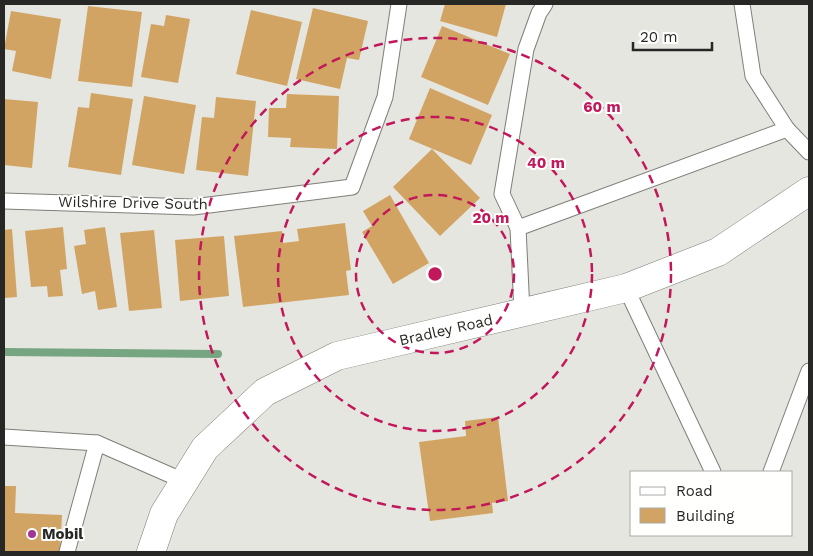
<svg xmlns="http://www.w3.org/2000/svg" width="813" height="556" font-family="'Work Sans',sans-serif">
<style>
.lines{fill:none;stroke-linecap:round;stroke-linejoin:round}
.stream{stroke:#76a581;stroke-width:8}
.building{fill:#d1a464}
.lane-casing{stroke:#7f7e79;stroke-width:17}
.secondary-casing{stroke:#7f7e79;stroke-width:29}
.lane{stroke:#fff;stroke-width:15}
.secondary{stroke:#fff;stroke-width:28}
.ring{fill:none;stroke:#c2185b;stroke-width:2.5;stroke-dasharray:9 6}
.poi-dot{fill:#a03595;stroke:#fffffe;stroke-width:2}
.labels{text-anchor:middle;stroke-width:4;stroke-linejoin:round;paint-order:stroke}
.street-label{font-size:15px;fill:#272725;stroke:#fffffe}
.poi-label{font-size:15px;font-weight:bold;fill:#272725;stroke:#fffffe;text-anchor:start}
.centre{fill:#c2185b;stroke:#fffffe;stroke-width:2.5}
.ring-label{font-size:15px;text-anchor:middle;font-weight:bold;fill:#c2185b;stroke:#fffffe;stroke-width:4;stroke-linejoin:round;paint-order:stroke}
</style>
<rect width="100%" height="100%" fill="#e6e6e0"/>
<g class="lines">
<polyline class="stream" points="4,352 218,354"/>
</g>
<g class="building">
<polygon points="445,4 506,4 497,37 440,21"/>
<polygon points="88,6 142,12 132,87 78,81"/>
<polygon points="313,8 368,21 359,60 347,58 340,89 296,79"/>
<polygon points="251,10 302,22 287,86 236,74"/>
<polygon points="11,11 61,19 51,79 12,71 16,51 4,49"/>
<polygon points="166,15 190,19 178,83 141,77 151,24 164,26"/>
<polygon points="442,26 510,54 488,105 421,77"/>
<polygon points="430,88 492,115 471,165 409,139"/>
<polygon points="91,93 133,99 121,175 68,167 78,107 89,108"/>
<polygon points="287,94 339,96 337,149 290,147 291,138 268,137 269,108 286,108"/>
<polygon points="144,96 196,105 184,174 132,165"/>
<polygon points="216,97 256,101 248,176 196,170 202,117 214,118"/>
<polygon points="4,99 38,102 32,168 4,165"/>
<polygon points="432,149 480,198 440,236 393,187"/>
<polygon points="390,195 429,263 393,284 362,232 372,226 363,211"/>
<polygon points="345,223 351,270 346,271 349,295 243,307 234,236 282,231 283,243 299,241 297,229"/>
<polygon points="63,227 67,269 60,270 63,296 48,297 47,286 31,287 25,231"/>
<polygon points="105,227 117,307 98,310 95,291 82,294 74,246 86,244 84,230"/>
<polygon points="12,229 17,297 4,298 4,230"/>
<polygon points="154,230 162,308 129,311 120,233"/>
<polygon points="224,236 229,296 180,301 175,240"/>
<polygon points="498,417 508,501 492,503 493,513 430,521 419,442 466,436 465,421"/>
<polygon points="4,486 16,486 15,513 62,515 60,552 4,552"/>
</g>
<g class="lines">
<defs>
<g id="lane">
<polyline points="742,4 753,76 787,129 809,152"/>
<polyline points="4,201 193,207 352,187 385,97 399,4"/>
<polyline points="518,228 787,129"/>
<polyline points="626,288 713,472"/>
<polyline points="522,312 518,228 502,194 526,49 539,13 545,4"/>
<polyline points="4,437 97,443 184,481"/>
<polyline points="771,472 809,371"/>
<polyline points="67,552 97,443"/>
</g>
<polyline id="secondary" points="151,552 164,514 205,448 265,392 337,356 626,288 718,252 809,191"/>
</defs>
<use href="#lane" class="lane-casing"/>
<use href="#secondary" class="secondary-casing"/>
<use href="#lane" class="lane"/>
<use href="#secondary" class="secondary"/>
</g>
<g class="ring">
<circle cx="435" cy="274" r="79"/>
<circle cx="435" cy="274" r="157"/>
<circle cx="435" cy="274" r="236"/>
</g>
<circle class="poi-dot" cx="32" cy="534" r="5"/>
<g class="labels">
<g class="street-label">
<text transform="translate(133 203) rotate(1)" y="5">Wilshire Drive South</text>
<text transform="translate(446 330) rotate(-13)" y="5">Bradley Road</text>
</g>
<g class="poi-label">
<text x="42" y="539">Mobil</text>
</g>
</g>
<circle cx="435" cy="274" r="8" class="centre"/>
<g class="ring-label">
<text x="602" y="112">60 m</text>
<text x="546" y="168">40 m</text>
<text x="491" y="223">20 m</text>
</g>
<rect width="813" height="556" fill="none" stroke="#272725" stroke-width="10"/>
<rect x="630" y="471" width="162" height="65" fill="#fffffe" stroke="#a9a9a7"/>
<rect x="640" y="487" width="25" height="8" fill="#ffffff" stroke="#a9a9a7"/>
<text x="676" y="496" font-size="15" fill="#272725">Road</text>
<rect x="640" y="508" width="25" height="15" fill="#d1a464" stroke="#a9a9a7"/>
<text x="676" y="521" font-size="15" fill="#272725">Building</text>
<path d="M633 42v8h79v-8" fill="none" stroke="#272725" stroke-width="2.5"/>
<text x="640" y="42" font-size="15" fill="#272725" stroke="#fffffe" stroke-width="4" paint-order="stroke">20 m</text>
</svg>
